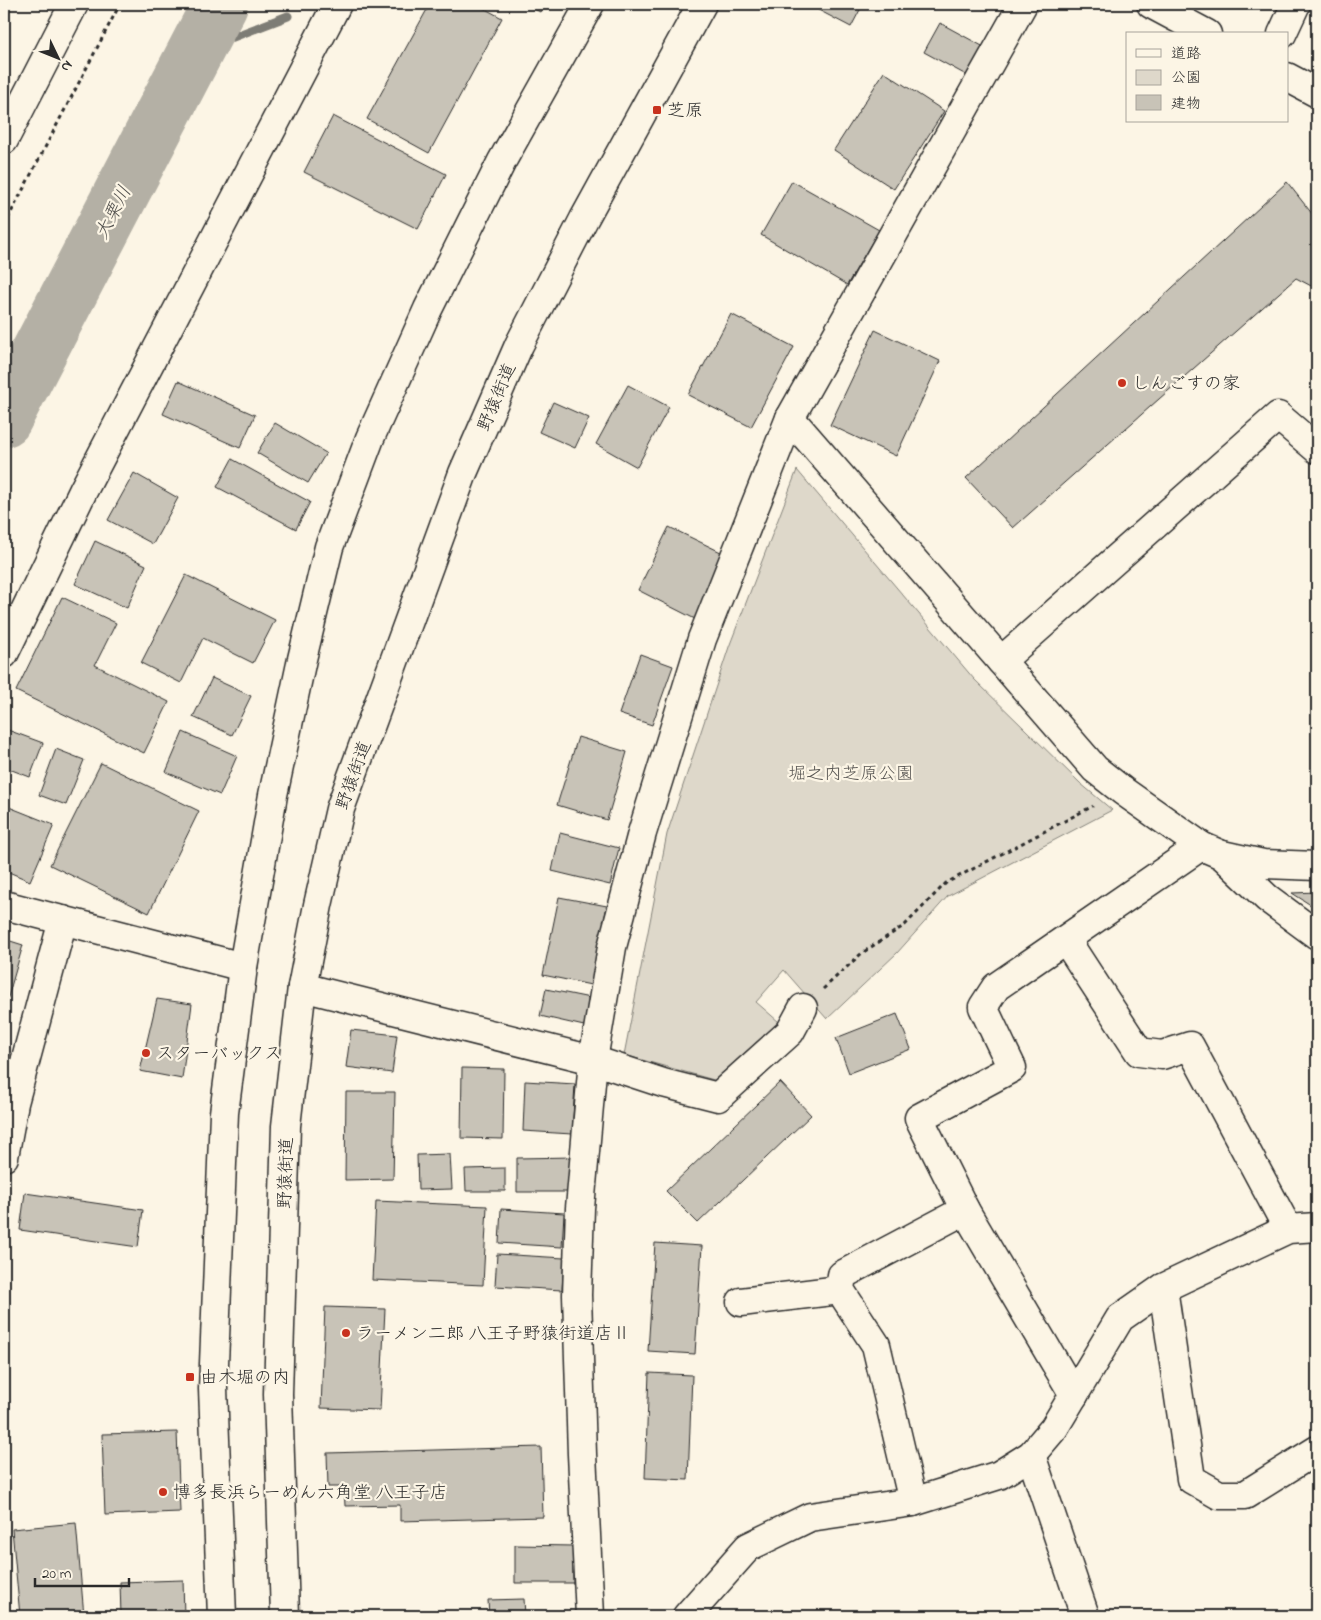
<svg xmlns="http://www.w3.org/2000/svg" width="1321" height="1620" font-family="'Indie Flower','Klee One',sans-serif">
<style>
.green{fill:#ded8ca;stroke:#84827a}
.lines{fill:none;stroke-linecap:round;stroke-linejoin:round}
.stream{stroke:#7d7b74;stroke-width:9}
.river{stroke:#b4b0a5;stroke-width:56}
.building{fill:#c8c3b7;stroke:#2b2b2b}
.minor-casing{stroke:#2b2b2b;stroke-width:31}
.major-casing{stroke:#2b2b2b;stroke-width:31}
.path{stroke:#2b2b2b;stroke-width:3;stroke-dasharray:4 4;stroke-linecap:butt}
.minor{stroke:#fcf5e5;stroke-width:28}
.major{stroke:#fcf5e5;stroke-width:28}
.poi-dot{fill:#c8321e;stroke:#fcf5e5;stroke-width:2}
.labels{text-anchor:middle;stroke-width:4.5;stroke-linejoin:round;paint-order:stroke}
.poi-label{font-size:18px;fill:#2b2b2b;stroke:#fcf5e5;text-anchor:start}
.street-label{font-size:18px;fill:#2b2b2b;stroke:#fcf5e5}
.park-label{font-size:18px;fill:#585653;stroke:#fcf5e5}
.water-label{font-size:19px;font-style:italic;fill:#545350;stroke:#fcf5e5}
</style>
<rect width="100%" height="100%" fill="#fcf5e5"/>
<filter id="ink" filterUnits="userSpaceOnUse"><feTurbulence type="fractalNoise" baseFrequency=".02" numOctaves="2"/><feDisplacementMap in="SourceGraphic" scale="10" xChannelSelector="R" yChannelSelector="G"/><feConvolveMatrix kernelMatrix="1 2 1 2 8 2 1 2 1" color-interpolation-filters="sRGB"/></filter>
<g filter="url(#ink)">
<polygon class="green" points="797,470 974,679 1080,783 1112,810 948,896 897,953 827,1019 784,970 756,1002 779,1022 714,1080 624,1055 667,834 729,647"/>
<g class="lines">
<polyline class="stream" points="194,52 288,16"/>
<polyline class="river" points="4,419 220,4"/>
</g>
<g class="building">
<polygon points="430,4 476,4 502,18 429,153 367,119"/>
<polygon points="525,4 545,4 540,12"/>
<polygon points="807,4 863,4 851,27"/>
<polygon points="940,23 984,47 968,76 924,52"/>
<polygon points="884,72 944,111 894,189 834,150"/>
<polygon points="333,116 446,174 418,229 304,172"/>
<polygon points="792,181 879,230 847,285 761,235"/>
<polygon points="1287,182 1317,220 1317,289 1296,278 1013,528 966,478"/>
<polygon points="731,314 794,347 751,427 688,395"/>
<polygon points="875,330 940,361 896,456 830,425"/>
<polygon points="178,381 255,415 240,448 163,414"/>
<polygon points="628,385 669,407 637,467 596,444"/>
<polygon points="553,402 589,418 575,448 539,432"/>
<polygon points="275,423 326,453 308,483 257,453"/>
<polygon points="232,459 310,502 296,529 217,487"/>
<polygon points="134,473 178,498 153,544 108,520"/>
<polygon points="669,527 727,555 695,619 638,590"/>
<polygon points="95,541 146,565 127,608 75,584"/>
<polygon points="186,575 275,620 253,663 203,638 181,683 141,663"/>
<polygon points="62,597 116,623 95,665 169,702 144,753 16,691"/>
<polygon points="640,654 673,666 652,725 619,714"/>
<polygon points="212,678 251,696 232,735 193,717"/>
<polygon points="5,729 43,743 30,777 4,767"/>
<polygon points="183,732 237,756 220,795 166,772"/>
<polygon points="578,737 627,752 607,820 557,805"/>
<polygon points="56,749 84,760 66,805 39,795"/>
<polygon points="101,763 199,811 149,913 50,865"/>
<polygon points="4,805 54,825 30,881 4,870"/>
<polygon points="560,833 619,848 610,885 552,871"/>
<polygon points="1317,892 1317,909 1292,893"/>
<polygon points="559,897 607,906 591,985 543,975"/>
<polygon points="4,939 23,945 4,1011"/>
<polygon points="546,989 590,998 584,1026 540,1016"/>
<polygon points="157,999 192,1004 182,1079 140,1071"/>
<polygon points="897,1014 911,1049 849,1073 836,1038"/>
<polygon points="351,1030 397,1035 392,1073 346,1067"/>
<polygon points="462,1068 504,1069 503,1139 461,1138"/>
<polygon points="525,1081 575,1084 572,1134 523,1131"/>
<polygon points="780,1082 811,1115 698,1223 666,1191"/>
<polygon points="346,1092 395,1092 393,1179 345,1180"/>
<polygon points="450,1154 452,1189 418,1190 417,1155"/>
<polygon points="574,1157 575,1192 517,1192 517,1158"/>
<polygon points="505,1168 505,1191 466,1191 465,1169"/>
<polygon points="25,1193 143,1210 138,1247 20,1230"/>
<polygon points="376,1201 487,1206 483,1285 372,1280"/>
<polygon points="501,1209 564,1213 562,1247 499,1243"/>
<polygon points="655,1243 702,1246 695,1354 648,1351"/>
<polygon points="497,1254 564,1258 562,1290 495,1286"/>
<polygon points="325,1307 385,1309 380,1410 321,1408"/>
<polygon points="649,1373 692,1375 688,1480 645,1478"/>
<polygon points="177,1432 180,1512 105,1515 102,1434"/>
<polygon points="541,1447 543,1517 400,1521 400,1505 345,1506 344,1487 328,1487 327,1453"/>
<polygon points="76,1523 84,1616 20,1616 12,1529"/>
<polygon points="515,1545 573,1546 573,1583 515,1583"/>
<polygon points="183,1580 184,1616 121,1616 120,1582"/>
<polygon points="524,1599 525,1616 489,1616 488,1600"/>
</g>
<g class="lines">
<defs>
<g id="minor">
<polyline points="1282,34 1296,4"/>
<polyline points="4,140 74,4"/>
<polyline points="790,418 1095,769 1123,791 1201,846 1222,855 1263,864 1317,866"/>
<polyline points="4,654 83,491 337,4"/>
<polyline points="1001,661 1278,416 1317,449"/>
<polyline points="1222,855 1267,898 1317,935"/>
<polyline points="4,905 243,967"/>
<polyline points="1066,940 1139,1052 1162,1055 1190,1046 1288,1229"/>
<polyline points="302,987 593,1060 663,1083 718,1097 790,1032 803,1008"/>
<polyline points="4,1157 14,1103 63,920"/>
<polyline points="1163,1288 1191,1479 1219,1495 1245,1495 1317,1450"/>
<polyline points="741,1302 840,1290"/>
<polyline points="1074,1395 965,1210 919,1118 1012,1068 983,1007 996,987 1201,846"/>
<polyline points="1031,1455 1085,1616"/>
<polyline points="913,1502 876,1345 840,1290 842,1275 965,1210"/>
<polyline points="590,1616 582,1454 577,1295 580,1208 593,1060 612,947 642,833 702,639 790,418 1023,4"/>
<polyline points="687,1616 748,1547 810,1517 913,1502 999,1475 1031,1455 1054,1428 1120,1318 1163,1288 1288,1229 1317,1227"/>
</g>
<g id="major">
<polyline points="1151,4 1207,34"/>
<polyline points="1287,77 1317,93"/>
<polyline points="222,1616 213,1389 224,1113 243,967 273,795 302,659 329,547 370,438 428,309 502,161 590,4"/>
<polyline points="285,1616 278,1394 286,1126 302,987 318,905 340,809 463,473 519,345 584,219 702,4"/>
</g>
</defs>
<use href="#minor" class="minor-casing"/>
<use href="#major" class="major-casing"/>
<g class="path">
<polyline points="4,226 120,4"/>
<polyline points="823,989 862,953 905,925 946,883 1093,806"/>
</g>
<use href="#minor" class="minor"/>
<use href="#major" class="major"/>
</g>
</g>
<g class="poi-dot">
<rect x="652" y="105" width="10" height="10" rx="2.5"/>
<circle cx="1122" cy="383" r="5"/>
<circle cx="146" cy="1053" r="5"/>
<circle cx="346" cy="1333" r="5"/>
<rect x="185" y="1372" width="10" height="10" rx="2.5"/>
<circle cx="163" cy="1492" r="5"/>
</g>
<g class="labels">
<g class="poi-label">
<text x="667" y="116">芝原</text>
<text x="1132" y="389">しんごすの家</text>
<text x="156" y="1059">スターバックス</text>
<text x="356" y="1339">ラーメン二郎 八王子野猿街道店Ⅱ</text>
<text x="200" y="1383">由木堀の内</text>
<text x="173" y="1498">博多長浜らーめん六角堂 八王子店</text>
</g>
<g class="street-label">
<text transform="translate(496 397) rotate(-67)" y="6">野猿街道</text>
<text transform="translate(353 775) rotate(-70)" y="6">野猿街道</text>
<text transform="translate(285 1173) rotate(-88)" y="6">野猿街道</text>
</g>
<g class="park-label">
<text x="851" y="779">堀之内芝原公園</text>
</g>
<g class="water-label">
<text transform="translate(112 212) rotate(-63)" y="7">大栗川</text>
</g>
</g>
<rect width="1321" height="1620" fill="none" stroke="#fcf5e5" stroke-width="20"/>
<rect x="10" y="10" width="1301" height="1600" fill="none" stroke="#2b2b2b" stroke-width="2" filter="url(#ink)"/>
<rect x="1126" y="32" width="162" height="90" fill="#fcf5e5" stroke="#a8a49b"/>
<rect x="1136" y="49" width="25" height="8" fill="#fcf5e5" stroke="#a8a49b"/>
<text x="1171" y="58" font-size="15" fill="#2b2b2b">道路</text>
<rect x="1136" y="70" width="25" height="15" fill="#ded8ca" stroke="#a8a49b"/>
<text x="1171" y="82" font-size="15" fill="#2b2b2b">公園</text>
<rect x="1136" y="95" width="25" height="15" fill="#c8c3b7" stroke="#a8a49b"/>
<text x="1171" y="108" font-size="15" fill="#2b2b2b">建物</text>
<g transform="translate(58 58) rotate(133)" stroke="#fcf5e5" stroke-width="4" paint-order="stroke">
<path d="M0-4L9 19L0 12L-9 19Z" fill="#2b2b2b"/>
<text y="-8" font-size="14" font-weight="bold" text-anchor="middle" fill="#2b2b2b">N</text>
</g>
<path d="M35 1578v8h94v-8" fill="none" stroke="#2b2b2b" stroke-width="2.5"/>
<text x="42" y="1578" font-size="15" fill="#2b2b2b" stroke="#fcf5e5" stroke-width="4" paint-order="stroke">20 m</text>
</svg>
